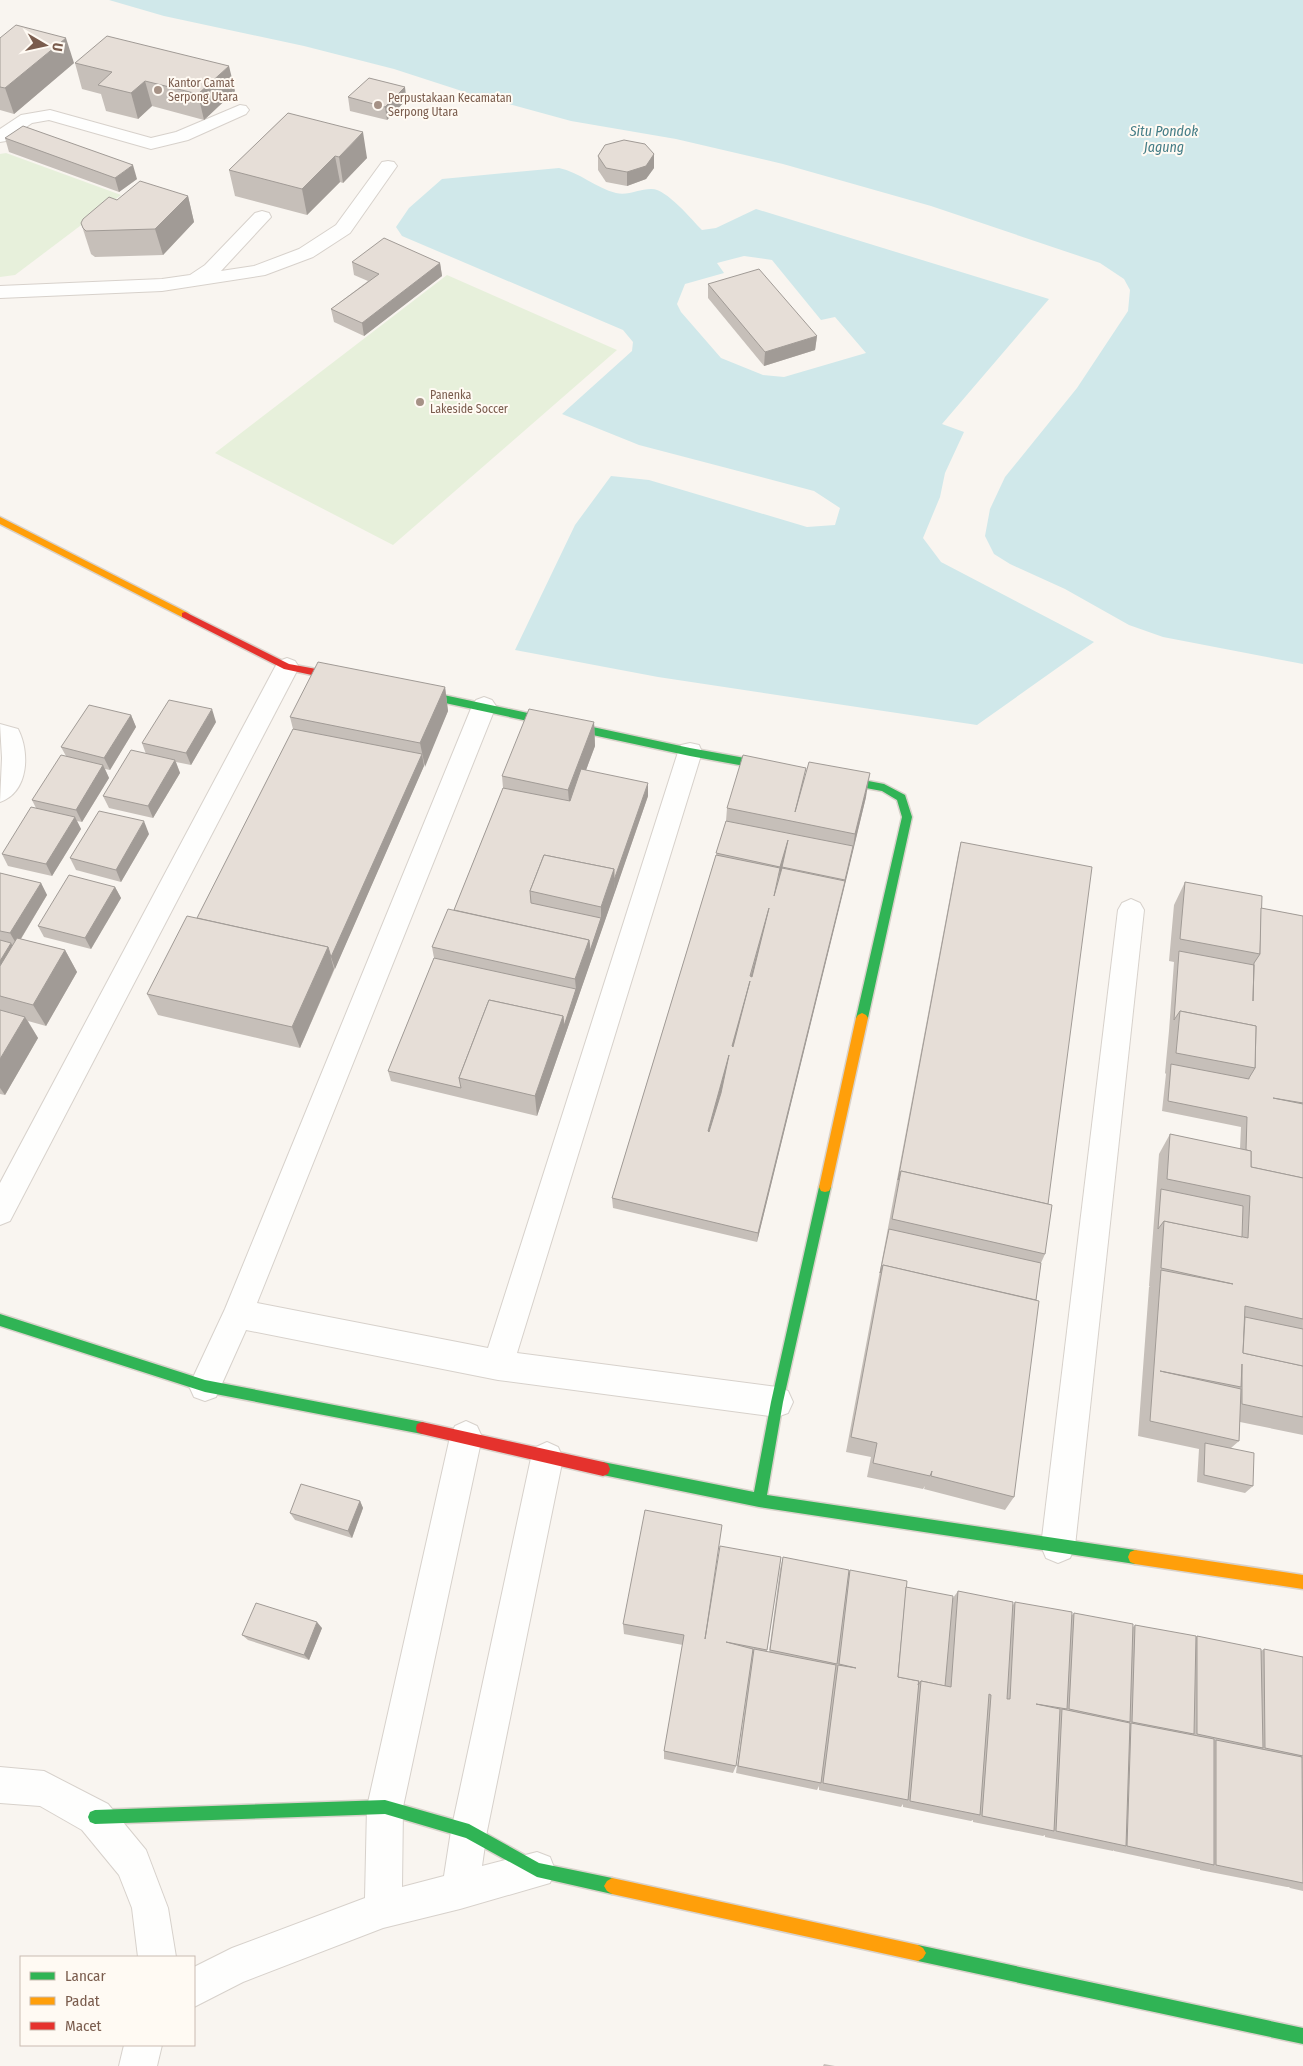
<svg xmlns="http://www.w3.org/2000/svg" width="1303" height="2066" font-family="'Fira Sans Condensed',sans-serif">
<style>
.green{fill:#e7f0db}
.water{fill:#d0e8ea}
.pier{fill:#f9f5f0}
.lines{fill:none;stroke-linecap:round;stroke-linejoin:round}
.lane-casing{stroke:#d7d1cb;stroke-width:2}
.street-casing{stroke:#d7d1cb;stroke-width:2}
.fast-casing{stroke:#d9d2cb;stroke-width:3}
.slow-casing{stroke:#d9d2cb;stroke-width:3}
.jam-casing{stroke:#d9d2cb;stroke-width:3}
.lane{fill:#fefefd;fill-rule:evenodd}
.street{fill:#fefefd;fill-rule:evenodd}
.fast{fill:#30b455;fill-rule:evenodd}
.slow{fill:#ff9f0a;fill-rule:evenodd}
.jam{fill:#e5322d;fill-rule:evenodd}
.wall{fill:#c6bfb9}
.shaded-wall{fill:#a19b96}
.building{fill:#e6ded7;stroke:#a19b96;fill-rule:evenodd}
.poi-dot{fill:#a69286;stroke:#fffaf3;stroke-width:2}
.labels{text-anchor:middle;stroke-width:4;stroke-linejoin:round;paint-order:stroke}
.far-poi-label{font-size:12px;fill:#7a5c4d;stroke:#fffaf3;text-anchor:start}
.far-water-label{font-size:14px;font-style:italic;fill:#437c86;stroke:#fffaf3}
</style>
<rect width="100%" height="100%" fill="#f9f5f0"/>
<g class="green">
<polygon points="6,153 121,195 15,275 0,277 0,154"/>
<polygon points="447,275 617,350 393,545 215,453"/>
</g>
<g class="water">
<polygon points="109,0 1303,0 1303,664 1163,637 1129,625 1065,589 1010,564 994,554 985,536 990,509 1005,477 1077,388 1128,311 1130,290 1124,279 1100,263 931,206 783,164 676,139 571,121 468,93 394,69 304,46 164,16"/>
<path d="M559 168C579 172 596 188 616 193 628 196 639 189 651 189 666 188 691 219 702 230L716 228 756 209 1049 299 942 424 964 432 945 473 940 497 923 538 941 562 1094 642 977 725 658 677 515 650 575 525 611 476 649 480 807 527 835 525 840 508 814 491 639 445 562 414 632 351 633 342 623 330 402 236 396 227 409 208 442 179Z"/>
</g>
<polygon class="pier" points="744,256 772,260 821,320 835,317 866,353 784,377 763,375 721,358 681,312 677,304 685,284 724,273 717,263"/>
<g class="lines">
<defs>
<g id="lane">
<polygon points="240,105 246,106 249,110 246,114 188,140 151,149 49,120 32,123 6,141 0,142 0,129 21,115 50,110 151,138 176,132"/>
<polygon points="388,161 394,162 397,166 350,233 313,257 265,275 162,291 0,298 0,286 162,279 190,275 205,265 255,213 262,211 269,213 271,217 221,271 254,266 299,249 336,225 382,162"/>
</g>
<g id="street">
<polygon points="287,658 295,661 299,667 10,1221 0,1225 0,1183 275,667 279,661"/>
<polygon points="484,697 492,700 496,706 257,1303 488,1348 678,752 681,745 690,743 699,745 702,752 517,1353 777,1387 788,1391 793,1402 788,1413 777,1417 498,1380 246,1330 216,1397 205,1401 194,1397 189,1386 225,1309 472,706 476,700"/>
<path d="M0 724 18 729C30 752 29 792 0 802L2 758Z"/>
<polygon points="1131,899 1140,903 1144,910 1075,1546 1070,1558 1058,1563 1046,1558 1041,1546 1118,910 1122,903"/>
<polygon points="466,1421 477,1426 482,1437 403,1807 402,1887 444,1876 451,1831 531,1458 536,1447 547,1442 558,1447 563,1458 487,1831 482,1866 537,1852 550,1857 555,1870 550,1883 460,1909 383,1928 243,1982 194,2007 194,1967 232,1948 365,1898 367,1807 450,1437 455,1426"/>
<polygon points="0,1767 44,1771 108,1804 146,1850 168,1908 176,1957 138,1957 132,1908 119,1875 82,1830 40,1806 0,1803"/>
<polygon points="124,2045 162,2045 157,2066 119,2066"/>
</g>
<g id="fast">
<polygon points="411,688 690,748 777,764 782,768 777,772 690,756 408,695 406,692"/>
<polygon points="832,774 884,784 905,795 912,817 868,1018 866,1021 858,1021 856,1018 902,817 897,800 882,791 828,781 827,778 828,775"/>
<polygon points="825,1182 829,1183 831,1187 783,1402 767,1495 1135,1550 1140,1552 1142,1557 1140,1562 1135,1564 759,1507 598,1474 596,1469 598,1464 603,1462 754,1492 771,1402 819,1187 821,1183"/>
<polygon points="0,1314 205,1380 422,1422 427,1424 428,1428 427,1432 422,1434 205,1392 0,1326"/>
<polygon points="385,1800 469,1824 539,1863 612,1878 617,1881 620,1886 617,1891 612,1894 537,1877 466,1838 385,1814 95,1824 90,1822 88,1817 90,1812 95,1810"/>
<polygon points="918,1945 1303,2028 1303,2044 918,1961 913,1958 910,1953 913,1948"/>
</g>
<g id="slow">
<polygon points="0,517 188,613 190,615 188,617 182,617 0,524"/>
<polygon points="862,1013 866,1015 868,1018 831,1187 829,1191 825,1192 821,1191 819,1187 856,1018 858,1015"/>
<polygon points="1135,1550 1303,1575 1303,1589 1135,1564 1130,1562 1128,1557 1130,1552"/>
<polygon points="612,1878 918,1945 923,1948 926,1953 923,1958 918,1961 612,1894 607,1891 604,1886 607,1881"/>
</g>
<g id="jam">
<polygon points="185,612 289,664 349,675 354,679 349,683 284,669 182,617 182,613"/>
<polygon points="422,1422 603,1462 608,1464 610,1469 608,1474 603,1476 422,1434 417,1432 416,1428 417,1424"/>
</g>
</defs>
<use href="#lane" class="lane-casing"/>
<use href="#street" class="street-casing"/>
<use href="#fast" class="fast-casing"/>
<use href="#slow" class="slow-casing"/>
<use href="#jam" class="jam-casing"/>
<use href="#lane" class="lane"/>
<use href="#street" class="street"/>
<use href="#fast" class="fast"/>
<use href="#slow" class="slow"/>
<use href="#jam" class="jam"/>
</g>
<g class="wall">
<polygon points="0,38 74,63 14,114 0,110"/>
<polygon points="75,63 235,91 204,120 152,106 138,119 106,111 101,94 82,89"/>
<polygon points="405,87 406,100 387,120 350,111 348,97"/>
<polygon points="288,113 367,158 343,183 340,182 307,215 235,196 229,170"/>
<polygon points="5,138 137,179 119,192 9,152"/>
<polygon points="654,154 654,168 646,179 627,186 606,182 598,170 598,156"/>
<polygon points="188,196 194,222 163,255 95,257 91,254 81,223"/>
<polygon points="352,262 440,263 442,276 364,336 334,322 331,309 368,281 354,275"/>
<polygon points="708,284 817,336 815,350 764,366 708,298"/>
<polygon points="445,687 448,711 300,1048 158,1015 147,994 197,918 293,729 290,717"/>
<polygon points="131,715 136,727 110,770 105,769 109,778 82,822 77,821 81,829 52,876 8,866 2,854 36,808 32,800 66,756 61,747"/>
<polygon points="216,722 191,765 176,762 180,773 153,818 109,808 103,796 146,754 142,743"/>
<polygon points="594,722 595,746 586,770 648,796 537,1116 391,1081 388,1071 434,958 432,947 454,910 503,788 502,776"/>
<polygon points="806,768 804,778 866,797 757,1242 613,1208 612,1198 716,855 726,821 727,808"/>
<polygon points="149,834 121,882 76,870 70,858"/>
<polygon points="961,842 1048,1204 1045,1254 1041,1263 1036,1300 1014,1497 1005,1510 924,1489 925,1486 923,1489 867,1477 871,1457 846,1452 958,854"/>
<polygon points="0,873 41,883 47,895 21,939 65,950 77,972 46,1026 28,1021 38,1038 5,1095 0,1094"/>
<polygon points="1185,882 1261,908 1303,916 1303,1435 1240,1422 1239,1441 1231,1448 1253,1486 1245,1493 1197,1482 1199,1449 1138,1436 1149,1287 1150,1286 1149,1286 1159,1154 1170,1134 1240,1149 1241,1127 1162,1111 1166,1074 1165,1073 1169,1031 1174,962 1169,961 1174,905"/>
<polygon points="115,887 121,898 91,949 44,937 38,926"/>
<polygon points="360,1501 363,1508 352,1538 295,1520 290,1513"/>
<polygon points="781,1557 767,1651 769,1652 780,1569 783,1557 848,1574 850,1570 906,1587 953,1598 958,1591 1013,1605 1015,1602 1072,1615 1074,1613 1133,1627 1135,1625 1196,1637 1197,1636 1261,1651 1264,1649 1303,1657 1303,1891 1290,1888 1289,1887 1287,1887 1200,1870 1200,1869 1198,1869 1114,1851 1114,1850 1113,1851 1045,1837 1045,1835 1043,1836 973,1822 973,1820 971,1821 903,1807 903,1804 901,1807 819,1790 819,1786 817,1790 736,1773 750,1669 736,1766 733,1773 664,1759 664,1751 683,1645 624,1634 623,1624 706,1629"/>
<polygon points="322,1628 309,1660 248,1640 242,1635"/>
<polygon points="824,2064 835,2066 823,2066"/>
</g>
<g class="shaded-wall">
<polygon points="66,38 74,63 14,114 5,88"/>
<polygon points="229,66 235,91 204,120 198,94"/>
<polygon points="145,81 152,106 138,119 131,93"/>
<polygon points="405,87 406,100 387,120 385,107"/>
<polygon points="363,132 367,158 343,183 339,157"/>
<polygon points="654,154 654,168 646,179 627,186 627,172"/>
<polygon points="335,156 340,182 307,215 302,189"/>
<polygon points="133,165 137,179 119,192 115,178"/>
<polygon points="188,196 194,222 163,255 155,229"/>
<polygon points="440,263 442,276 364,336 362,323"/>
<polygon points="817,336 815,350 764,366 765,352"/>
<polygon points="445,687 448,711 425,767 420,743"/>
<polygon points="212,709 216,722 191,765 186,753"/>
<polygon points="131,715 136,727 110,770 104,758"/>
<polygon points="594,722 595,746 570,813 568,790"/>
<polygon points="422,754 424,766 335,969 331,957"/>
<polygon points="175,760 180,773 153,818 148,806"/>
<polygon points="103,765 109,778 82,822 76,810"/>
<polygon points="870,773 866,797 843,893 757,1242 758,1233 853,847 855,834"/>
<polygon points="648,783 648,796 615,892 614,880"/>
<polygon points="75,817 81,829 52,876 46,864"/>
<polygon points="144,821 149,834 121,882 116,870"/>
<polygon points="788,840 782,869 779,878 780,867"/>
<polygon points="614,869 615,892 537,1116 535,1096 563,1016 576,989 575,979 589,940 601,918 601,907"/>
<polygon points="41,883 47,895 17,945 10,933"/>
<polygon points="115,887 121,898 91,949 85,938"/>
<polygon points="769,908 768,920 731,1057 732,1046"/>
<polygon points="11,943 18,954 0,984 0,961"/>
<polygon points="328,947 334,969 300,1048 292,1027"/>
<polygon points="65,950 77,972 46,1026 33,1005"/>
<polygon points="25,1017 38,1038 5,1095 0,1088 0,1059"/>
<polygon points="729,1055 728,1066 708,1142 708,1131"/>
<polygon points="360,1501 363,1508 352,1538 348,1531"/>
<polygon points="317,1622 322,1628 309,1660 304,1655"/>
</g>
<g class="building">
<polygon points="16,25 66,38 5,88 0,87 0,38"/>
<polygon points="107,36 229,66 198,94 145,81 131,93 98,85 112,72 75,63"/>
<polygon points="369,78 405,87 385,107 348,97"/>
<polygon points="288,113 363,132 339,157 335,156 302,189 229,170"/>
<polygon points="23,126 133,165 115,178 5,138"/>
<polygon points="624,140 645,144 654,154 646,166 627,172 606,168 598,156 605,145"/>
<polygon points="140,181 188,196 155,229 86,231 83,228 81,223 83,219 109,197 117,200"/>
<polygon points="384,238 440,263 362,323 331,309 379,274 352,262"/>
<polygon points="759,269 817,336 765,352 708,284"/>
<polygon points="318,662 445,687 420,743 290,717"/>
<polygon points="169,700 212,709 186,753 142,743"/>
<polygon points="89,705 131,715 104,758 61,747"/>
<polygon points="529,709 594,722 568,790 502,776"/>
<polygon points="293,729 422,754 331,957 328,947 197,918"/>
<polygon points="131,750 175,760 148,806 103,796"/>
<polygon points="61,755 103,765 76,810 32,800"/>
<polygon points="743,755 806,768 795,812 809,762 870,773 855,834 727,808"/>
<polygon points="581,769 648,783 614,880 614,869 544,855 530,891 531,903 601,918 590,951 589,940 454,910 503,788 570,801"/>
<polygon points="31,807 75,817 46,864 2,854"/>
<polygon points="99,811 144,821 116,870 70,858"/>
<polygon points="726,821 853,846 845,880 782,867 788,840 780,867 716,853"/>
<polygon points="961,842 1092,867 1048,1204 901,1171 898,1180"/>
<polygon points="544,855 614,869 601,907 530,891"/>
<path d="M716 855 780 868 774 896 782 868 845 881 758 1233 612 1198ZM769 908 752 977 750 976ZM750 981 733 1047 732 1046ZM729 1055 721 1093 709 1132 708 1131Z"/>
<polygon points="0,873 41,883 10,933 0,931"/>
<polygon points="69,875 115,887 85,938 38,926"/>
<polygon points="1185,882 1262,896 1260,954 1180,939"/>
<polygon points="1261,908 1303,916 1303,1103 1273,1098 1303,1104 1303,1178 1251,1167 1251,1151 1246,1150 1247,1117 1168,1101 1171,1064 1249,1079 1249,1078 1255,1068 1256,1026 1180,1011 1174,1020 1179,951 1254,965 1253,1001 1254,963 1260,954"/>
<polygon points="448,909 589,940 575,979 432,947"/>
<polygon points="187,916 328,947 292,1027 147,994"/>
<polygon points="17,938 65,950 33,1005 0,996 0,966"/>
<polygon points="0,940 11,943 0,961"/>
<polygon points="434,958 576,989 564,1026 563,1016 489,1000 459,1078 461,1088 388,1071"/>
<polygon points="489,1000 563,1016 535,1096 459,1078"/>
<polygon points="0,1010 25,1017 0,1059"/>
<polygon points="1180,1011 1256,1026 1255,1068 1176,1053"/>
<polygon points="1170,1134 1251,1151 1251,1167 1303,1178 1303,1319 1245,1306 1243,1353 1303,1366 1303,1417 1242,1404 1242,1364 1241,1387 1160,1371 1241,1389 1239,1441 1150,1421 1161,1270 1233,1284 1161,1268 1164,1221 1248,1238 1250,1196 1167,1179"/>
<polygon points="901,1171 1052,1205 1045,1254 892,1219"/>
<polygon points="1161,1189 1243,1206 1242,1237 1164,1221 1158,1229"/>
<polygon points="889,1229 1041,1263 1036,1300 883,1265 880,1273"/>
<polygon points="883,1265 1039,1301 1014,1497 931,1476 932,1471 930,1476 873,1463 877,1443 851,1437"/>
<polygon points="1245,1317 1303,1329 1303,1366 1243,1353"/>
<polygon points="1205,1443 1254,1453 1253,1486 1204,1475"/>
<polygon points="301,1484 360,1501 348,1531 290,1513"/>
<polygon points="645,1510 722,1525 705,1639 720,1546 781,1557 767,1650 726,1642 753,1649 736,1766 664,1751 684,1635 623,1624"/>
<polygon points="783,1557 849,1570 837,1664 770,1650"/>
<polygon points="850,1570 907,1581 898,1677 919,1681 908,1800 823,1783 838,1665 856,1668 839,1664"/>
<polygon points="906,1587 953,1596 945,1686 921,1681 918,1685 919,1681 898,1677"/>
<polygon points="958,1591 1013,1602 1007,1699 1010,1699 1015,1602 1072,1612 1067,1709 1036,1704 1060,1709 1054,1831 982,1816 991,1695 989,1694 980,1815 910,1801 921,1681 951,1687"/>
<polygon points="256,1603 317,1622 304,1655 242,1635"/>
<polygon points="1074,1613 1133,1624 1130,1722 1069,1709"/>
<polygon points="1135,1625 1196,1636 1194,1734 1132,1722"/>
<polygon points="1197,1636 1261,1649 1263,1748 1197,1734"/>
<polygon points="754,1649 836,1665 821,1783 738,1766"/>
<polygon points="1264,1649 1303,1657 1303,1756 1265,1748"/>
<polygon points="1062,1709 1130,1723 1126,1846 1056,1831"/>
<polygon points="1131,1723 1214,1739 1214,1865 1127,1846"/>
<polygon points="1216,1740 1302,1757 1303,1883 1216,1865"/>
</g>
<g class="poi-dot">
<circle cx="158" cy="90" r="5"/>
<circle cx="378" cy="105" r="5"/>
<circle cx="420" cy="402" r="5"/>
</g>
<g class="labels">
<g class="far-poi-label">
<text x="168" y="87">Kantor Camat<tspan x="168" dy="14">Serpong Utara</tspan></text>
<text x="388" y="102">Perpustakaan Kecamatan<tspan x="388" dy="14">Serpong Utara</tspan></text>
<text x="430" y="399">Panenka<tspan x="430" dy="14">Lakeside Soccer</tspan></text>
</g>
<g class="far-water-label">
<text x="1164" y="136">Situ Pondok<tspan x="1164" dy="16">Jagung</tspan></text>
</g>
</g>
<rect x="20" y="1956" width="175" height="90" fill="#fffaf3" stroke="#cabbb1"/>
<rect x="30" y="1972" width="25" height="8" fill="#30b455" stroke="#cabbb1"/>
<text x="65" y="1981" font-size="15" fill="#7a5c4d">Lancar</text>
<rect x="30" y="1997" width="25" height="8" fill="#ff9f0a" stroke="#cabbb1"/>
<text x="65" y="2006" font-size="15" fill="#7a5c4d">Padat</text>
<rect x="30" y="2022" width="25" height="8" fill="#e5322d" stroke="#cabbb1"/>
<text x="65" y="2031" font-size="15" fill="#7a5c4d">Macet</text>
<g transform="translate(45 45) rotate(99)" stroke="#fffaf3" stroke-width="4" paint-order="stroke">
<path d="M0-4L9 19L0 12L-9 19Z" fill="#7a5c4d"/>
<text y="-8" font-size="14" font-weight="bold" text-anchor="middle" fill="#7a5c4d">U</text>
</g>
</svg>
